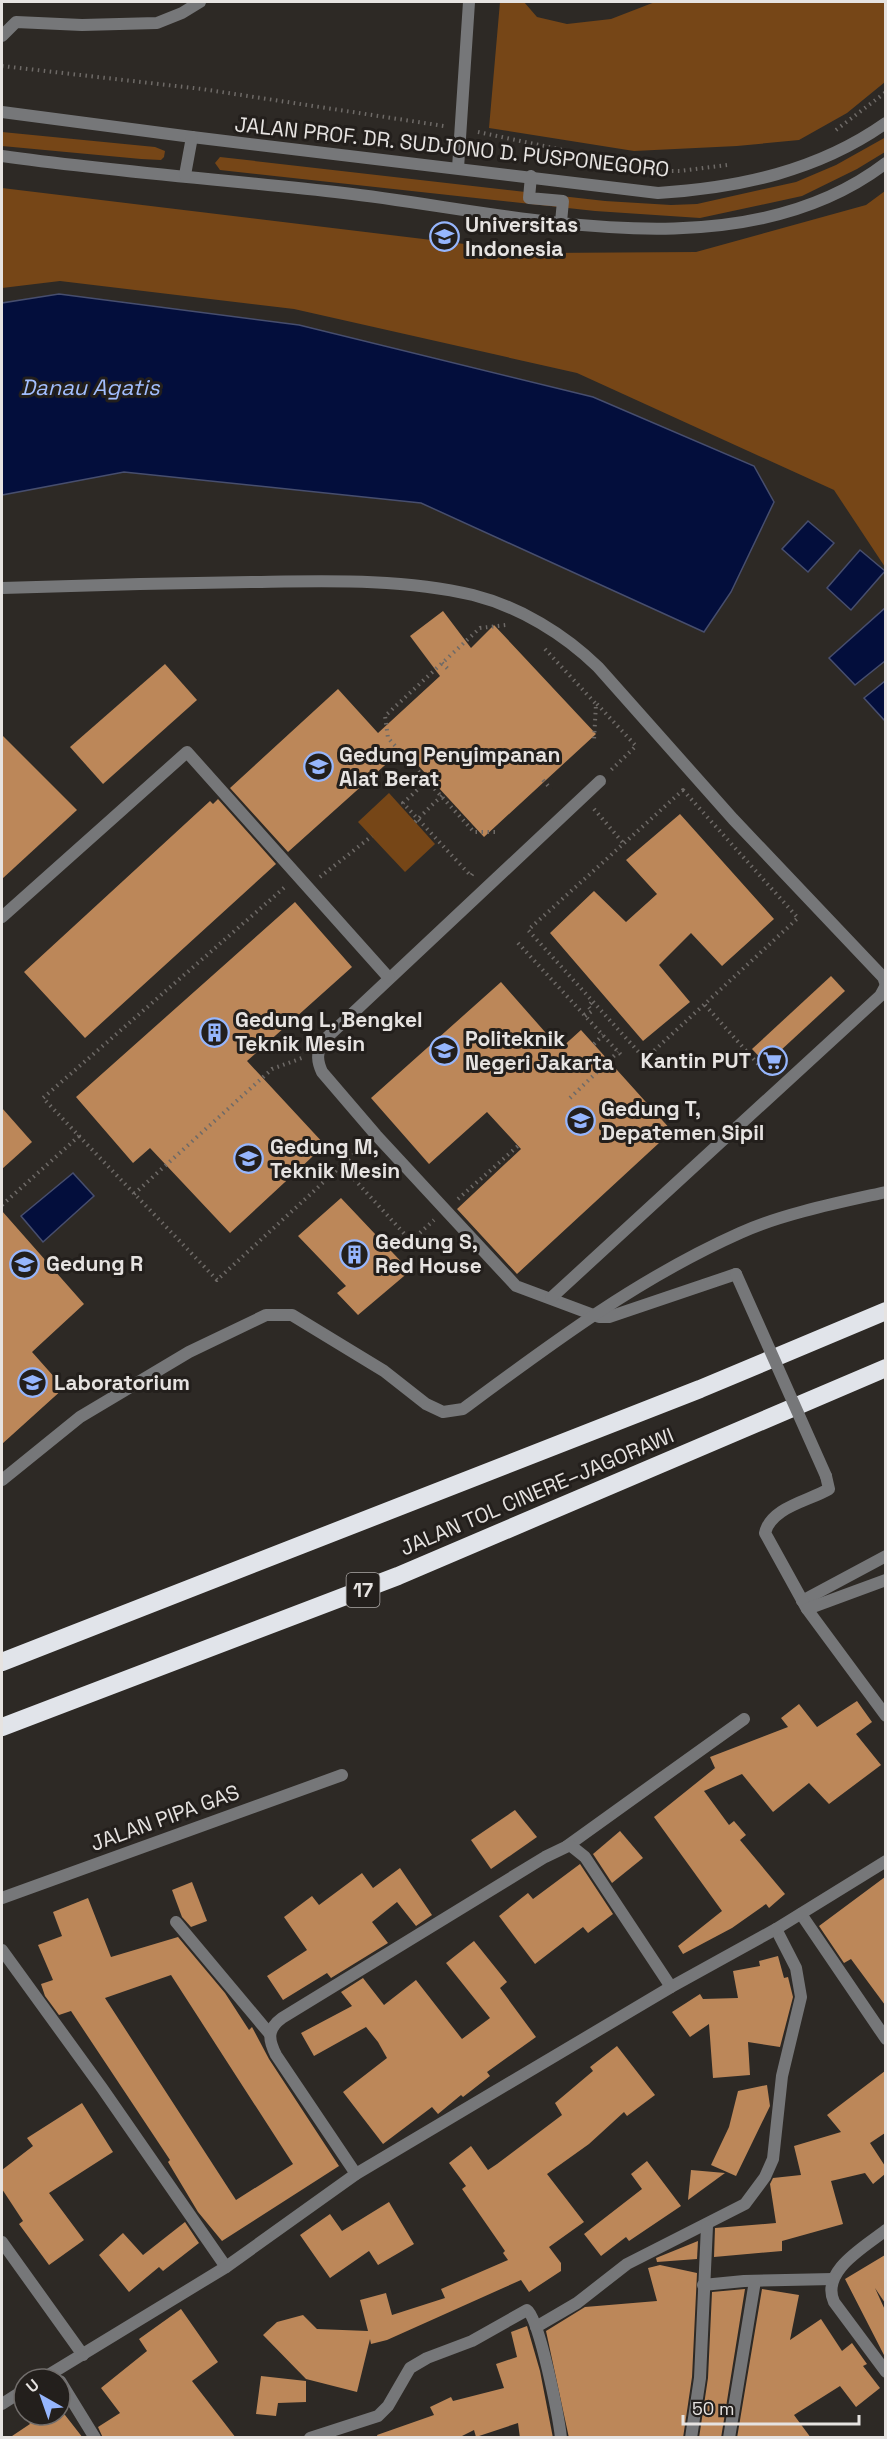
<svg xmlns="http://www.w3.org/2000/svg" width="887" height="2439" font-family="'Space Grotesk',sans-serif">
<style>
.green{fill:#764617}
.water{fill:#030e3c;stroke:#474e6e;stroke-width:1.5}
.building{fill:#bc8759;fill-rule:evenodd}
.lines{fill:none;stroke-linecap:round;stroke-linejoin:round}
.path{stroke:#6e6a67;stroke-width:4;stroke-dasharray:1.5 4.5;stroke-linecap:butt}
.service{stroke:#767779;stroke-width:12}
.pedestrian{stroke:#767779;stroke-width:12}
.minor{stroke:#767779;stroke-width:12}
.motorway{stroke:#e1e4ea;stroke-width:18}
.path-bridge{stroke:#6e6a67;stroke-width:4;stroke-dasharray:1.5 4.5;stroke-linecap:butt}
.service-bridge{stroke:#767779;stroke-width:12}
.labels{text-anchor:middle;stroke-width:6;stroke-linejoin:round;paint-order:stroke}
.shield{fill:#231f1c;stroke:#aca8a6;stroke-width:1.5}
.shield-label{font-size:20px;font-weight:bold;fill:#e6e3e1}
.street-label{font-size:21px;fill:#e6e3e1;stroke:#231f1c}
.poi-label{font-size:21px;font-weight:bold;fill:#e6e3e1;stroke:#231f1c;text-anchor:start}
.water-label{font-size:22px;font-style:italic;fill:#a2befe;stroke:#231f1c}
</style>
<rect width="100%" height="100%" fill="#2d2925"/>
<g class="green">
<polygon points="500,2 524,2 537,17 567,24 611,19 655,2 885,2 885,82 847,113 799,140 737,146 634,151 489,128"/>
<polygon points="2,132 155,147 165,151 164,157 161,160 141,159 2,146"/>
<polygon points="886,137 885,152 857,169 802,196 700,218 595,211 220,170 215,163 220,157 605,201 671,205 697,204 796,182 836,165"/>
<polygon points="2,188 540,253 696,252 866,205 885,191 885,567 834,490 577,373 294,309 60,281 2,288"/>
<polygon points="389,793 435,844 405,872 358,822"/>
</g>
<g class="water">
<polygon points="59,294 299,325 593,397 754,466 774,502 731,592 704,632 421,503 124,472 2,495 2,303"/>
<polygon points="808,521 834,543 808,572 782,549"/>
<polygon points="860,550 885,571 851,610 827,588"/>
<polygon points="885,608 885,661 855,685 829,658"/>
<polygon points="885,681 885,721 864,698"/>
<polygon points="73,1173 94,1196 43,1242 21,1216"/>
</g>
<g class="building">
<polygon points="443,611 471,648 494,625 596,734 484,837 403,749 288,852 230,788 338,689 378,733 440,676 410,636"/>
<polygon points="165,664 197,700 103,784 70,747"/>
<polygon points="2,735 77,810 2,879"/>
<polygon points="218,799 276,864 85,1038 24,972 210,801 213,804"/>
<polygon points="680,814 774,919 722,966 691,933 659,965 690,1002 643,1041 550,933 594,891 626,922 657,894 626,860"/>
<polygon points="295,902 352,967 247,1061 325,1145 230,1233 150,1148 133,1163 76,1097"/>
<polygon points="831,976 845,991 766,1064 752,1049"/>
<polygon points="501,982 560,1049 581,1030 672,1131 517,1274 457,1209 521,1149 487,1112 429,1164 371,1098"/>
<polygon points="2,1108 32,1142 2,1169"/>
<polygon points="341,1198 410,1271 358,1315 337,1293 346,1286 298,1236"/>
<polygon points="2,1211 84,1304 32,1352 64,1388 2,1444"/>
<polygon points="857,1701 872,1722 856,1734 881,1765 829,1804 809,1783 773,1812 742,1774 704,1791 729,1825 734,1821 746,1835 740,1840 785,1894 769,1908 766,1904 732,1928 683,1954 678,1946 722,1911 654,1817 715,1768 710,1757 788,1727 781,1718 799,1704 817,1727"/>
<polygon points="515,1810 537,1837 491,1869 471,1840"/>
<polygon points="620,1831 643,1858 612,1883 593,1854"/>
<polygon points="580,1864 613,1914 588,1933 583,1927 535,1964 499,1916 528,1893 533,1899"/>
<polygon points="400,1868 432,1915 416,1926 397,1902 372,1922 388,1943 331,1978 327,1973 283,2000 267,1976 307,1950 284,1917 312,1896 319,1905 362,1873 373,1888"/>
<polygon points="885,1877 885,2005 851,1959 844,1963 819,1926"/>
<polygon points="192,1882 207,1921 191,1927 182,1917 172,1890"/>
<path d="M88 1898 111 1957 178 1937 225 1993 249 2030 252 2027 269 2059 339 2166 222 2241 198 2212 168 2162 170 2160 71 2011 59 2015 45 1996 41 1984 53 1980 38 1945 62 1936 53 1912ZM171 1975 293 2164 236 2200 105 1998Z"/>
<polygon points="474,1941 507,1982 500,1988 536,2037 487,2072 490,2076 463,2097 461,2095 438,2114 432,2107 383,2144 343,2092 387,2058 378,2042 366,2027 314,2056 301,2033 352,2006 341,1992 363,1978 384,2005 416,1980 462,2039 490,2018 446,1963"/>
<polygon points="778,1956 784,1978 788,1977 793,1997 780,2047 748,2042 750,2075 713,2078 709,2024 690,2037 672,2012 700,1994 703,1999 738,1998 733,1971 760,1966 759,1961"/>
<polygon points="617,2046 655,2095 627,2116 624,2112 589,2144 547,2174 584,2222 549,2247 561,2263 561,2271 529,2292 521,2280 387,2340 371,2344 370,2339 357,2392 306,2379 263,2335 277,2322 303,2315 317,2329 368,2331 360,2300 386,2293 392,2315 445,2298 441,2289 508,2260 503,2253 505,2251 462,2189 466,2186 449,2163 471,2146 488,2170 497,2164 562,2115 555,2103 593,2071 590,2067"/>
<polygon points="885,2071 885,2133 870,2143 885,2166 885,2174 873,2184 865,2173 831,2181 843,2224 782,2241 782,2251 714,2257 715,2228 776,2223 770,2184 773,2178 801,2175 794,2146 841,2132 827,2115"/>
<polygon points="767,2085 770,2106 736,2176 711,2165 729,2127 738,2091"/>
<polygon points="82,2103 113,2152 49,2193 84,2240 49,2265 19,2224 23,2221 2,2189 2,2170 33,2146 27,2138"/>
<polygon points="647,2161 681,2206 629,2241 626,2237 601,2256 584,2234 642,2189 631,2174"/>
<polygon points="691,2170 725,2173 688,2200"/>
<polygon points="389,2202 414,2244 378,2265 369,2251 330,2278 300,2235 330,2214 342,2231"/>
<polygon points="185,2222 199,2243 163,2271 159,2267 129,2292 99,2255 123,2233 143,2255"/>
<polygon points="698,2241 697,2259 657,2262 656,2258"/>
<polygon points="885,2255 885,2303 875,2288 885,2310 885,2357 845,2279"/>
<polygon points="660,2265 697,2273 692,2377 683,2438 569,2438 546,2331 585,2307 657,2301 648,2268"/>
<polygon points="745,2289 721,2438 699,2438 708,2378 712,2292"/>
<polygon points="762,2289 799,2295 790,2340 821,2319 842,2351 852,2343 867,2364 863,2366 880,2388 856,2407 840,2386 794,2415 811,2438 737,2438"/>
<polygon points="181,2309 218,2362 192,2381 236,2438 103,2438 98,2427 120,2413 101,2388 147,2351 139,2339"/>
<polygon points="527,2326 540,2371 553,2438 520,2438 518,2423 476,2437 474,2430 458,2438 378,2438 377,2435 434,2415 430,2407 451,2397 453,2401 504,2388 496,2364 517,2357 511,2332"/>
<polygon points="261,2376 306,2381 306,2402 278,2403 276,2416 256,2414"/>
<polygon points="23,2415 65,2415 83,2438 9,2438 30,2424"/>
</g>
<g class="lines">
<g class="path">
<polyline points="2,66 202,89 444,126"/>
<polyline points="836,130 886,92"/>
<polyline points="478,132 662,171 680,171 727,165"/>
<polyline points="545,649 596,704 594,740"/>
<polyline points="442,663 448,669"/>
<polyline points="597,704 636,746 611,770"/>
<polyline points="543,780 551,789"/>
<polyline points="426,782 403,803 471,876 473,873"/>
<polygon points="683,790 798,918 645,1059 528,930"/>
<polyline points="594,809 624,844"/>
<polyline points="415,822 432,805"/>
<polyline points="495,832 474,832 388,738 385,716 480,628 506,625"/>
<polyline points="320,877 372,836"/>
<polyline points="518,943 622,1056"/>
<polyline points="705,1005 768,1075"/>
<polyline points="585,1016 592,1011 588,1006 593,1001"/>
<polyline points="594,1044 603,1035"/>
<polyline points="570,1098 618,1052"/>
<polyline points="79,1136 217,1280 364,1145"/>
<polyline points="342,1166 411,1241 434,1220"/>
<polyline points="134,1194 272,1069 302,1058"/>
<polyline points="458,1199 518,1146"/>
<polyline points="2,1205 79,1136 43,1098 285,887"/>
</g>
<g class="service">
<polyline points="2,36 16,22 82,25 157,23 182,13 200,2"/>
<polyline points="458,168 469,2"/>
<path d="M2 588C85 585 168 583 251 582 324 581 402 578 473 595 520 607 564 634 598 667L733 819 883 977 886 985"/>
<path d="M600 781 321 1043C317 1054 317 1061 322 1072L376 1135 516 1286 599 1317H609L736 1274"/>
<polyline points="2,917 187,752 389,978"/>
<polyline points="551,1298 880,996 886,985"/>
<path d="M2 1480 80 1417 189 1352 266 1315H292L384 1371 426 1404 443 1412 463 1409C552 1343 639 1278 740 1233 781 1214 841 1202 886 1192"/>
<polyline points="802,1601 886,1556"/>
<path d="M807 1609 765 1533C771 1507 809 1501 829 1489L826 1476"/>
</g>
<polyline class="pedestrian" points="531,176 529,198 563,201 561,222"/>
<g class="minor">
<path d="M2 112 192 137 658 193C739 188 818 171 886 123"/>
<path d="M2 156C115 172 230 180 344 193 512 212 737 277 886 163"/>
<polyline points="185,175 192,137"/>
<polyline points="886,1580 807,1609 886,1716"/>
<polyline points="567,1846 744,1719"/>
<polyline points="2,1898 342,1775"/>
<polyline points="801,1914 886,2039"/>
<polyline points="176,1922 269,2033"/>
<polyline points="2,1950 102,2088 226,2267"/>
<path d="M356 2174 276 2055C268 2039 267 2029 282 2018L545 1857 570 1845 585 1857 671 1987"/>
<path d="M886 2230C865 2247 820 2271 834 2302L886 2372"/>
<polyline points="2,2242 83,2355"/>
<polyline points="703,2285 744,2281 833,2279"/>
<polyline points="536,2327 577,2303 627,2264 745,2204 765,2177 773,2159 782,2076 801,1997 796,1968 776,1929"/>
<polyline points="42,2379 226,2267 356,2174 671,1987 776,1929 886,1861"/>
<polyline points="60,2381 95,2438"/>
<polyline points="2,2404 24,2390"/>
<path d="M310 2438 378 2416 388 2406 410 2368 427 2358 472 2341 527 2310C539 2316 559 2419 561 2438"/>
<polyline points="691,2438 700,2378 707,2226"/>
<polyline points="729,2438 755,2281"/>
</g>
<g class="motorway">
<polyline points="2,1662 700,1389 886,1311"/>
<polyline points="2,1727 398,1576 886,1368"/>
</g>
<polyline class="path-bridge" points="432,805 445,793"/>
<polyline class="service-bridge" points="736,1274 826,1476"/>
</g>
<defs>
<symbol id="university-ring" viewBox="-11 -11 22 22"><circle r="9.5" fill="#231f1c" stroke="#96b6fd" stroke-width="1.5"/><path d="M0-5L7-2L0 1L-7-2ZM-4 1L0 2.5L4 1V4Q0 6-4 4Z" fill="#96b6fd"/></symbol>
<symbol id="building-ring" viewBox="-11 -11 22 22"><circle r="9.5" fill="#231f1c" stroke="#96b6fd" stroke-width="1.5"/><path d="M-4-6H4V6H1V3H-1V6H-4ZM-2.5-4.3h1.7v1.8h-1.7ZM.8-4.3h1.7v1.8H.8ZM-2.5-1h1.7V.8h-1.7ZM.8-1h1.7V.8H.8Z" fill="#96b6fd"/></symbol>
<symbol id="supermarket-ring" viewBox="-11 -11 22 22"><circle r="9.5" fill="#231f1c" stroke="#96b6fd" stroke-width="1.5"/><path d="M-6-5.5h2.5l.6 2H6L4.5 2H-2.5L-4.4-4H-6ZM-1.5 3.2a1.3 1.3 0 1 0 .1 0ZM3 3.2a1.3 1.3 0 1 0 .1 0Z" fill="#96b6fd"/></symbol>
</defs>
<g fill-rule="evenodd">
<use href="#university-ring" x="428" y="220" width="33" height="33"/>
<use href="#university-ring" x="302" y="750" width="33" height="33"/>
<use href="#building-ring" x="198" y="1016" width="33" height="33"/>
<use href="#university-ring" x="428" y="1034" width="33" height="33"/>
<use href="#supermarket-ring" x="756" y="1044" width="33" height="33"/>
<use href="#university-ring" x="564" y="1104" width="33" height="33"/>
<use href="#university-ring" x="232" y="1142" width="33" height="33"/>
<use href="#building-ring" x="338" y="1238" width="33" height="33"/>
<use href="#university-ring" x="8" y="1248" width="33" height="33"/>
<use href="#university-ring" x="16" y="1366" width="33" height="33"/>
</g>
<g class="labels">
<rect class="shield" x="346.5" y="1573" width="33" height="34" rx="4.5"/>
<g class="shield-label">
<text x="363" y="1597">17</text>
</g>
<g class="street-label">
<text transform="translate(452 147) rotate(6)" y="7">JALAN PROF. DR. SUDJONO D. PUSPONEGORO</text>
<text transform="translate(537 1492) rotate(-23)" y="7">JALAN TOL CINERE–JAGORAWI</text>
<text transform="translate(165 1818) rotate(-20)" y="7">JALAN PIPA GAS</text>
</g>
<g class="poi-label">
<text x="465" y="232">Universitas<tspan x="465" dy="24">Indonesia</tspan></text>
<text x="339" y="762">Gedung Penyimpanan<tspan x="339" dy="24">Alat Berat</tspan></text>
<text x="235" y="1027">Gedung L, Bengkel<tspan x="235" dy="24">Teknik Mesin</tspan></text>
<text x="465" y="1046">Politeknik<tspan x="465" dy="24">Negeri Jakarta</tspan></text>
<text x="751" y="1068" text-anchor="end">Kantin PUT</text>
<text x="601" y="1116">Gedung T,<tspan x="601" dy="24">Depatemen Sipil</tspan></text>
<text x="270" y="1154">Gedung M,<tspan x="270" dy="24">Teknik Mesin</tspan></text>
<text x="375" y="1249">Gedung S,<tspan x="375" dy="24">Red House</tspan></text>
<text x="46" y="1271">Gedung R</text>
<text x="54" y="1390">Laboratorium</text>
</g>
<g class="water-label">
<text x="90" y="395">Danau Agatis</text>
</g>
</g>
<rect width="887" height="2439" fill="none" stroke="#e6e3e1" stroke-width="6"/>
<g transform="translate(42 2397) rotate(320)"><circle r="28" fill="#231f1c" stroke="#716d6b" stroke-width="1.5"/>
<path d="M0-4.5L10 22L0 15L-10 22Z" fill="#96b6fd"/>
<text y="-9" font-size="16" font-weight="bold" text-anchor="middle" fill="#e6e3e1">U</text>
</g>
<path d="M683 2415v9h176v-9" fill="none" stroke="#e6e3e1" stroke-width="3"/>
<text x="692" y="2415" font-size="18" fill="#e6e3e1" stroke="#231f1c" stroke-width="4.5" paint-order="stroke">50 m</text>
</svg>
